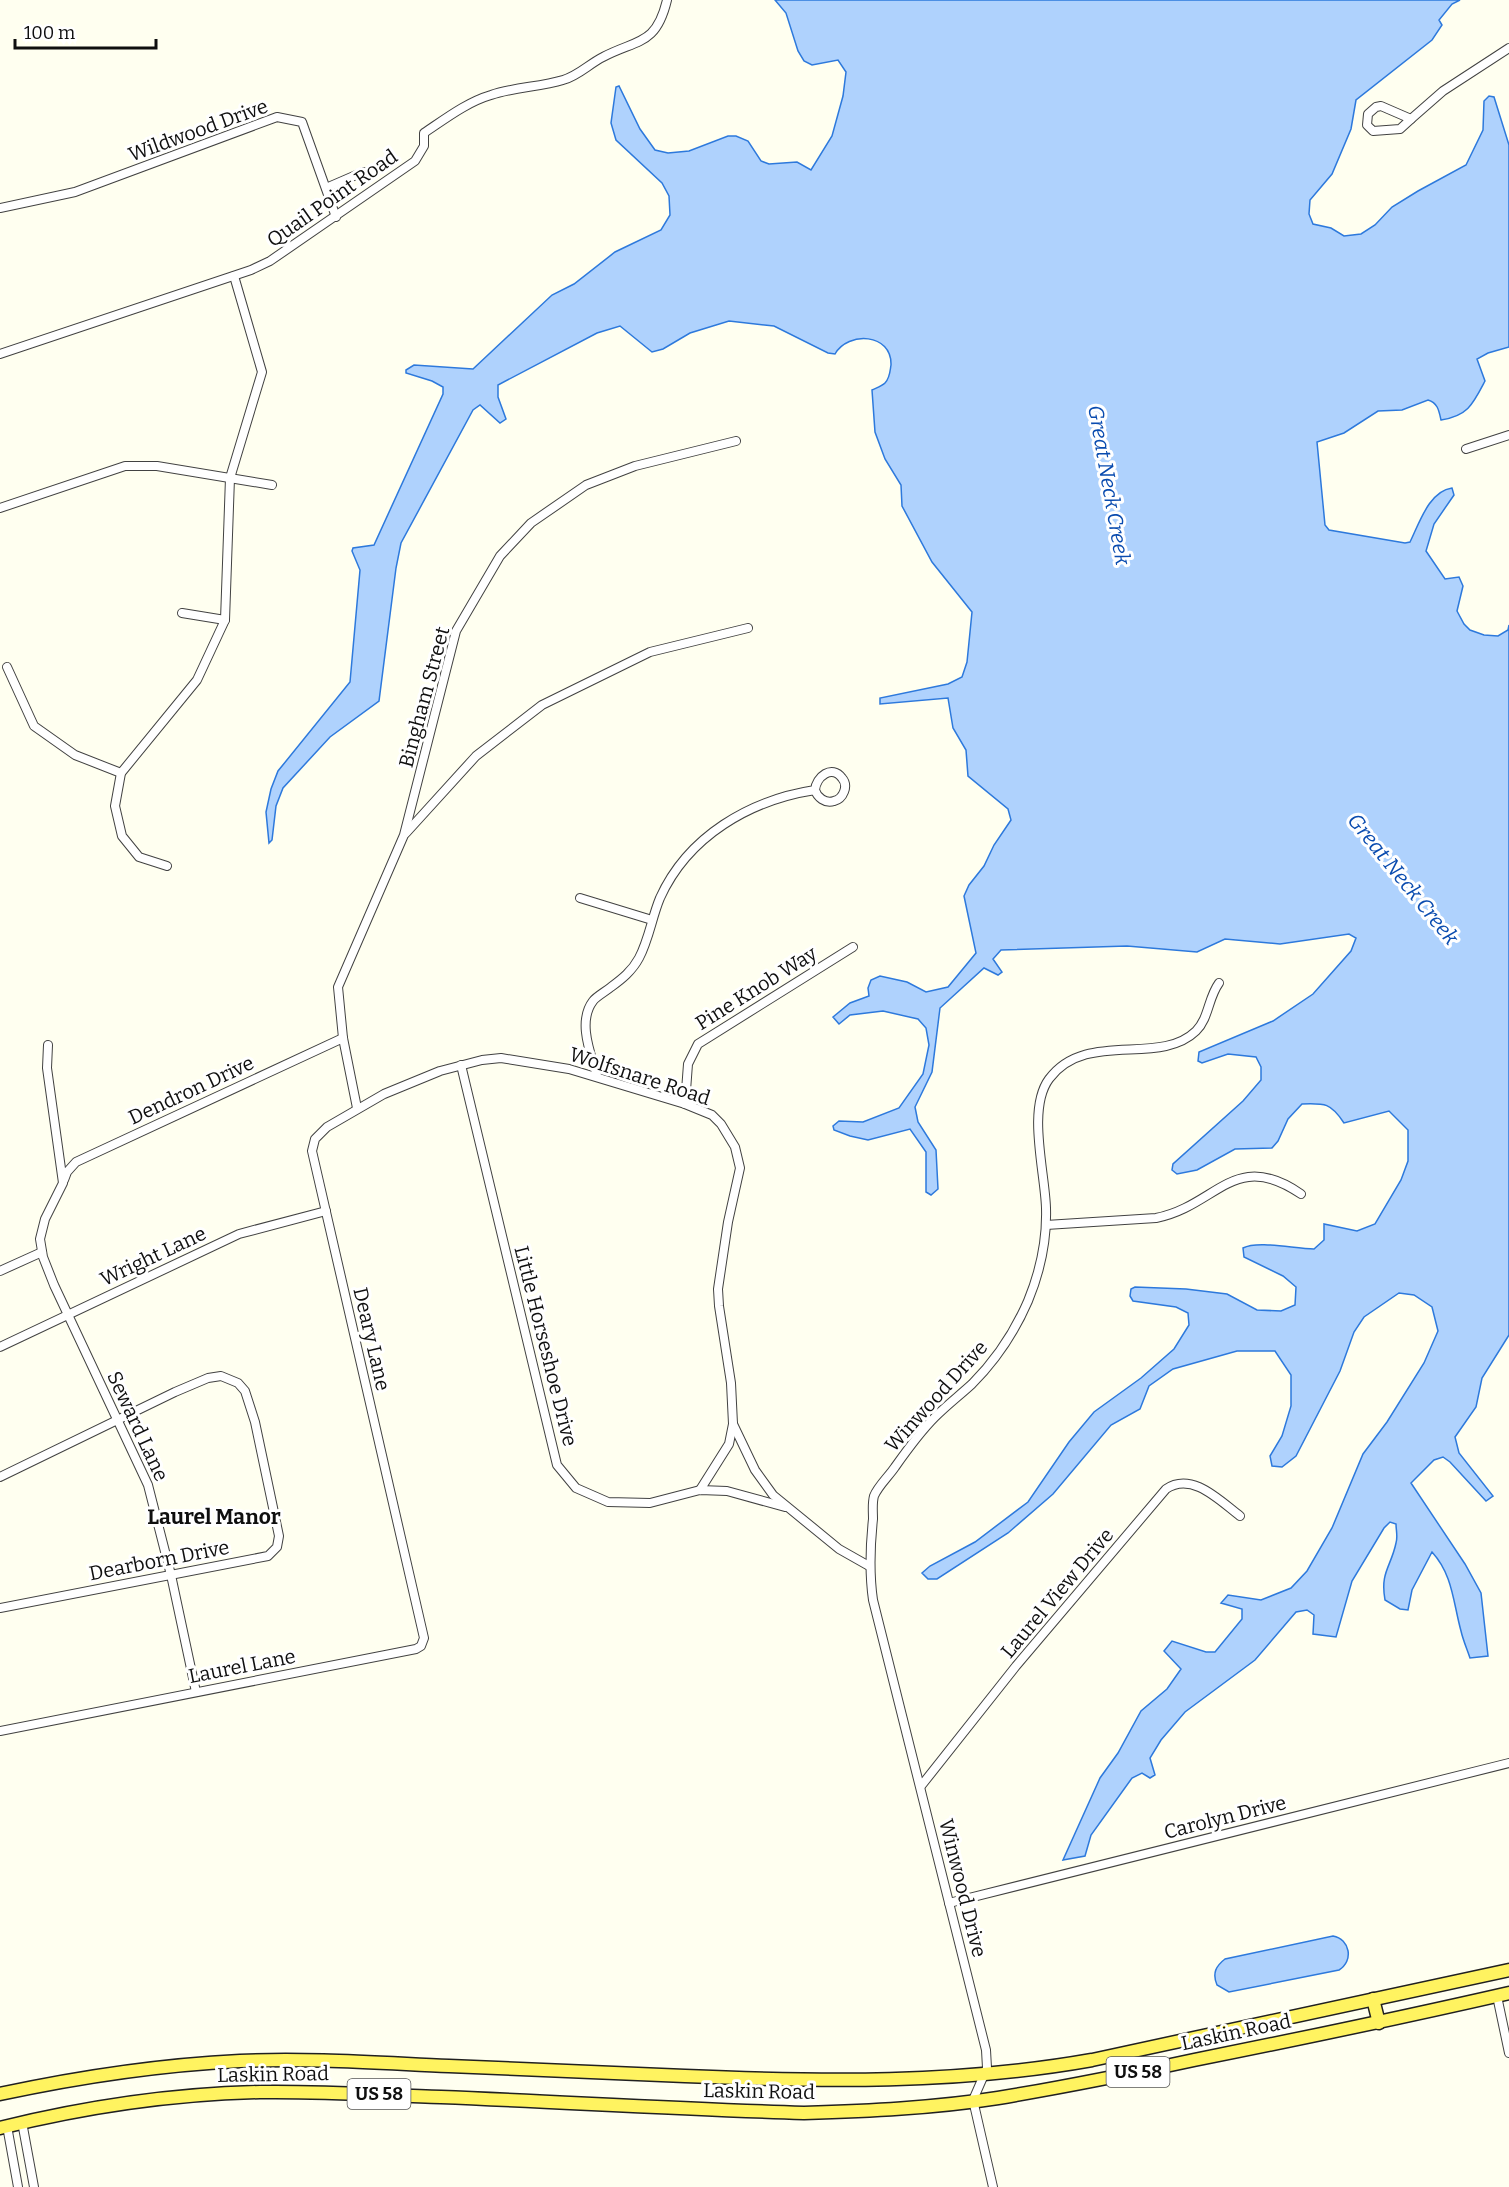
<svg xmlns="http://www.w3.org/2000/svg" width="1509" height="2187" font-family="Bitter,serif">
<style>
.water{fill:#afd2fd;stroke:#2d79dc;stroke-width:1.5}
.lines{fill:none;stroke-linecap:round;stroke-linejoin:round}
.minor-casing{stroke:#424242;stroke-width:10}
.primary-casing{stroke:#202020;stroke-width:15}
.minor{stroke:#fff;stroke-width:8}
.primary{stroke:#fff360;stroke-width:12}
.labels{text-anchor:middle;stroke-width:6;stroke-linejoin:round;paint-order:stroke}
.shield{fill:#fff;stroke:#575757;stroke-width:1.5}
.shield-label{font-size:18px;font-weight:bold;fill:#0f0f0f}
.street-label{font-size:20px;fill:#0f0f0f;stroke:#fff}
.water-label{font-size:21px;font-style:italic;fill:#094baf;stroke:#fff}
.neighbourhood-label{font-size:21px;font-weight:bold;fill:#0f0f0f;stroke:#fff}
</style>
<rect width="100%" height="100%" fill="#fffff0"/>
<g class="water">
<path d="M775 0H1460L1452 4 1439 20 1442 25 1432 40 1356 100 1351 129 1332 174 1310 200 1309 214 1313 224 1331 228 1344 236 1361 234 1375 225 1392 207 1418 191 1466 165 1483 130 1484 101 1489 96 1494 97 1509 145V347L1488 353 1477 359 1485 381C1473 404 1468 416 1441 420 1439 411 1438 403 1428 400L1402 410 1378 411 1344 433 1317 442 1325 525 1329 530 1405 543 1410 542C1419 524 1429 491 1452 488L1454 495 1434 524 1426 551 1445 579 1459 577 1463 586 1457 611 1464 624 1470 630 1484 635 1498 636 1508 630 1509 625V1335L1482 1378 1476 1407 1455 1437 1459 1453 1493 1496 1486 1501 1450 1462 1443 1457 1434 1460 1411 1483 1465 1564 1481 1593 1488 1656 1470 1658C1467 1649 1463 1640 1461 1631 1453 1602 1453 1575 1432 1552L1412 1590 1408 1610 1400 1609 1385 1600C1380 1572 1391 1567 1396 1543 1398 1537 1396 1530 1396 1524L1390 1522 1384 1528 1352 1581 1336 1637 1313 1634 1314 1615 1307 1610 1296 1612 1255 1660 1185 1712 1161 1740 1150 1758 1155 1775 1150 1778 1142 1773 1132 1778 1091 1835 1085 1856 1063 1860 1100 1778 1118 1753 1141 1711 1167 1689 1181 1669 1164 1651 1172 1641 1206 1652H1215L1242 1619V1609L1221 1603 1228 1595 1261 1600 1291 1588 1307 1571 1332 1528 1363 1454 1387 1422 1424 1363 1438 1331 1432 1307 1414 1295 1399 1293 1364 1317 1354 1332 1340 1371 1296 1456 1282 1467 1272 1466 1270 1456 1282 1436 1291 1406V1375L1275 1351H1237L1173 1369 1149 1386 1140 1409 1111 1425 1053 1494 1008 1533 937 1579H928L922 1573 930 1566 975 1542 1028 1502 1069 1442 1094 1412 1141 1378 1174 1349 1189 1325 1188 1313 1176 1307 1133 1301 1130 1296 1131 1289 1135 1287 1186 1289 1227 1294 1257 1310 1281 1311 1295 1305 1296 1287 1283 1276 1244 1257 1243 1248C1258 1240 1295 1249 1314 1249L1324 1240V1224L1357 1231 1375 1224 1401 1180 1408 1161V1130L1389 1111 1344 1123C1331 1103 1325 1103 1302 1104L1288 1119 1278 1141 1272 1148 1235 1149 1197 1170 1177 1174 1172 1170 1173 1164 1243 1101 1261 1080V1067L1256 1057 1228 1054 1202 1063 1198 1061 1199 1052 1273 1021 1313 994 1351 951 1356 938 1349 934 1280 944 1225 939 1197 952 1127 946 1001 950 993 959 1002 972 998 975 984 968 940 1008 932 1072 915 1107 918 1122 936 1150 938 1189 931 1195 926 1192V1152L910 1129 868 1140 850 1136 834 1130 833 1126 839 1121 863 1122 899 1108 923 1074 929 1045 926 1028 918 1019 883 1011 850 1015 839 1024 833 1017 850 1003 869 996 868 988 871 980 880 976 907 982 926 992 948 987 976 953 964 896 969 885 984 866 994 845 1011 820 1008 809 968 776 966 750 953 728 948 698 880 704V698L948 684 962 677 967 662 972 612 932 562 902 506 901 485 885 459 875 432 872 390C876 388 882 386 885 383 890 378 890 371 891 365 892 333 848 331 835 354L828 353 774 326 729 321 690 333 663 349 652 352 620 326 597 333 498 385V397L506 419 500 423 480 405 473 410 401 543 396 568 379 701 330 737 283 788 276 806 272 840 269 843 266 812 271 789 278 771 350 682 360 570 352 551 353 548 374 545 443 394V387L432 381 406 373V370L414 365 473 369 552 295 574 284 615 252 661 230 670 215 669 196 662 183 616 140 611 123 616 87 619 86 640 129 655 150 668 153 689 151 728 136H736L748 141 761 161 769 164 797 162 811 170 832 136 843 96 846 72 838 60 812 65 804 61 798 51 786 13Z"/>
<path d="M1333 1936C1350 1939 1354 1961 1339 1970L1229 1992 1217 1985C1212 1973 1216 1966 1225 1959Z"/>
</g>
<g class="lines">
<defs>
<g id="minor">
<polygon points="1381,106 1411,119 1400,129 1373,131 1367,125 1368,114 1376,107"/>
<polyline points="1411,119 1443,91 1509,48"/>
<polyline points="326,188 363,172"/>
<polyline points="0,208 75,192 277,117 302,122 336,217"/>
<path d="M0 354 251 270 270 261 415 161 424 146V133C445 119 467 102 491 95 514 87 540 87 563 80 578 76 589 64 603 57 637 39 656 46 667 0"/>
<polyline points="1466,449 1509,435"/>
<polyline points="0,508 125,466 157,466 272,485"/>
<polyline points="182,613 225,620"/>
<polyline points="7,667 34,726 75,755 121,773"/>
<polyline points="406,833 476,756 542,705 650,652 748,628"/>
<polyline points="167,866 139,857 122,836 115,806 121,773 197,680 225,620 230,478 262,372 234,276"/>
<polyline points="580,898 652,920"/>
<polyline points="48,1045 47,1068 63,1183 45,1219 40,1239 43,1257 54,1285 148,1485 171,1575 196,1692"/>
<polyline points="461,1065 557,1465 576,1488 608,1502 650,1503 700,1490 727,1491 785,1507"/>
<path d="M597 1076C591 1054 577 1022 593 1001 597 996 605 992 611 987 622 979 632 971 639 958 649 939 652 917 660 898 688 836 750 800 815 790 816 777 832 764 842 778 849 786 843 799 834 801 825 804 817 797 815 790"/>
<polyline points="685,1104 688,1064 698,1044 853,947"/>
<polyline points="357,1108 343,1038 338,987 404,835 456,631 500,556 531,523 586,485 635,466 736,441"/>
<polyline points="64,1180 67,1172 76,1162 343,1038"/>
<path d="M1046 1225 1156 1218C1217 1206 1234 1148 1301 1194"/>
<polyline points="0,1271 42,1252"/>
<polyline points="0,1347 239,1234 326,1211"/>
<polyline points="0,1477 175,1392 208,1378 221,1376 238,1383 245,1391 255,1422 279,1536 277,1547 268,1556 0,1608"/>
<polyline points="700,1490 729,1444 733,1424"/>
<polyline points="0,1731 416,1649 421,1646 424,1638 312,1151 315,1139 327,1127 384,1094 440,1071 482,1060 501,1058 569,1069 685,1104 712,1115 721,1124 735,1147 740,1168 728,1222 718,1289 719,1306 731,1383 733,1424 755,1470 773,1495 839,1549 869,1566"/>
<path d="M921 1786 1016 1666 1166 1489C1192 1471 1220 1501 1240 1516"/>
<polyline points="949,1903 1509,1763"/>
<polyline points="1497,1996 1509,2053"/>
<polyline points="22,2122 34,2187"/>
<polyline points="7,2126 18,2187"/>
<path d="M993 2187 973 2100 987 2068 986 2050 873 1600C869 1572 870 1547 873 1519 873 1512 872 1503 874 1496 878 1486 889 1476 895 1467 907 1450 920 1432 935 1417 947 1405 960 1395 972 1384 995 1361 1015 1331 1028 1301 1040 1272 1047 1240 1046 1208 1045 1172 1027 1109 1049 1079 1086 1029 1159 1067 1196 1031 1209 1018 1208 998 1219 983"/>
</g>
<g id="primary">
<polyline points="1373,1999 1379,2023"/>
<path d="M0 2094C79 2077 159 2065 240 2061 310 2058 379 2063 449 2066 528 2070 607 2073 685 2076 822 2082 957 2084 1092 2060L1509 1970"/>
<path d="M0 2128C85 2107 173 2094 260 2092 321 2091 381 2095 441 2097 562 2102 683 2109 804 2113 868 2111 934 2108 998 2098 1064 2087 1129 2074 1194 2060 1299 2039 1404 2017 1509 1993"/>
</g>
</defs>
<use href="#minor" class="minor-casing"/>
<use href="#primary" class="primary-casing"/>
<use href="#minor" class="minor"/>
<use href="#primary" class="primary"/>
</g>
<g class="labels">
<g class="shield">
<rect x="1106.5" y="2057" width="63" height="30" rx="4.5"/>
<rect x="347.5" y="2079" width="63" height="30" rx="4.5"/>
</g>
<g class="shield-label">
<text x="1138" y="2078">US 58</text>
<text x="379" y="2100">US 58</text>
</g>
<g class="street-label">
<text transform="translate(198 130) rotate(-20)" y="7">Wildwood Drive</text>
<text transform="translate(332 198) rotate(-35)" y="7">Quail Point Road</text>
<text transform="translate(424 697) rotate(-75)" y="7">Bingham Street</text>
<text transform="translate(756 988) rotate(-32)" y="7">Pine Knob Way</text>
<text transform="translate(640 1076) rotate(18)" y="7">Wolfsnare Road</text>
<text transform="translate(191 1090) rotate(-25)" y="7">Dendron Drive</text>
<text transform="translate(153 1256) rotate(-25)" y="7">Wright Lane</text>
<text transform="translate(372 1339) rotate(77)" y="7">Deary Lane</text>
<text transform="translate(546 1346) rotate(76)" y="7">Little Horseshoe Drive</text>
<text transform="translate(936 1396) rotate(-48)" y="7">Winwood Drive</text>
<text transform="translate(138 1426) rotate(65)" y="7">Seward Lane</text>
<text transform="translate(159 1560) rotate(-11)" y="7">Dearborn Drive</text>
<text transform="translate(1057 1593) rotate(-50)" y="7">Laurel View Drive</text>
<text transform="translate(242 1666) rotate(-11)" y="7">Laurel Lane</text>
<text transform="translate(1225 1817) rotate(-14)" y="7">Carolyn Drive</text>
<text transform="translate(963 1888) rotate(76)" y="7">Winwood Drive</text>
<text transform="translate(1236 2032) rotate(-12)" y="7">Laskin Road</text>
<text transform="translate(273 2074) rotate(-1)" y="7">Laskin Road</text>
<text transform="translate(759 2091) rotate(1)" y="7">Laskin Road</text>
</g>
<g class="water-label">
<text transform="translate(1109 485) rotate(80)" y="7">Great Neck Creek</text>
<text transform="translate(1403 879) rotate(51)" y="7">Great Neck Creek</text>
</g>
<g class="neighbourhood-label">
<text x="214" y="1524">Laurel Manor</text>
</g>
</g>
<path d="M15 39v9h141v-9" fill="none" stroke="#0f0f0f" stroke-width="3"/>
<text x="24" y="39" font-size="18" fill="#0f0f0f" stroke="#ffffff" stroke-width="4.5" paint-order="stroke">100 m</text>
</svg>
